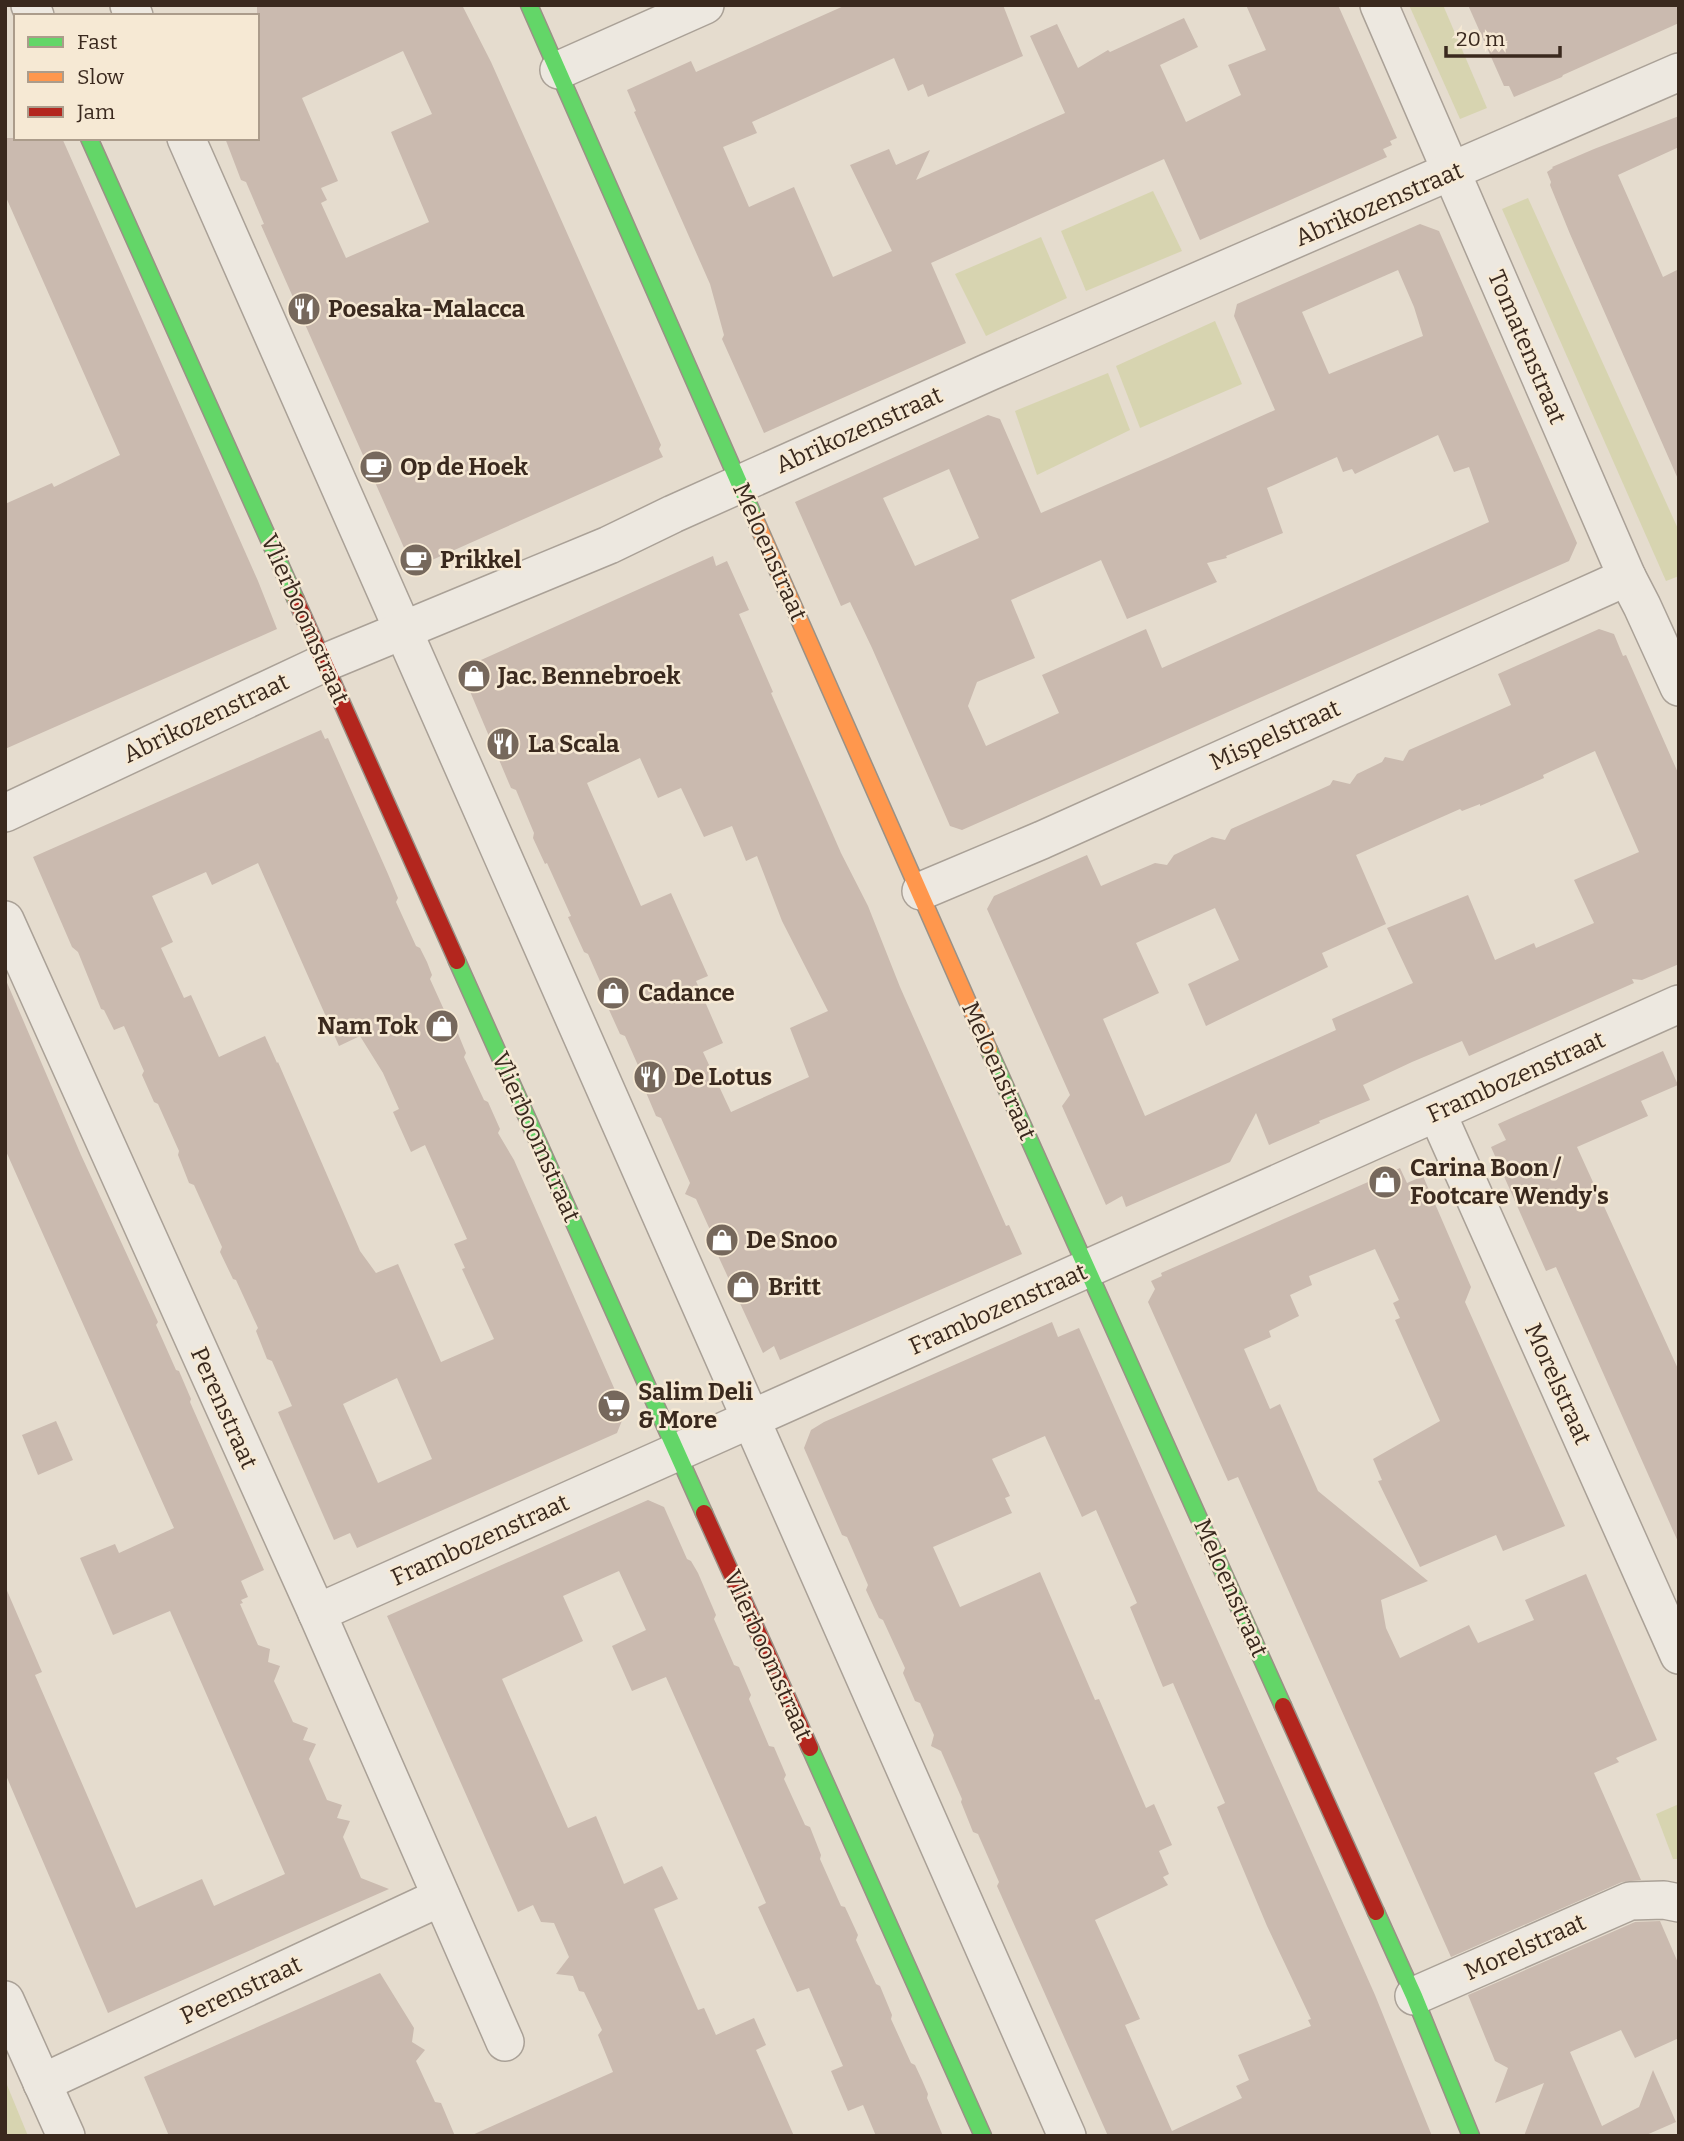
<svg xmlns="http://www.w3.org/2000/svg" width="1684" height="2141" font-family="Bitter,serif">
<style>
.green{fill:#d7d4b0}
.building{fill:#cabaaf;fill-rule:evenodd}
.lines{fill:none;stroke-linecap:round;stroke-linejoin:round}
.street-casing{stroke:#aaa197;stroke-width:40}
.fast-casing{stroke:#9a9186;stroke-width:19}
.slow-casing{stroke:#9a9186;stroke-width:19}
.jam-casing{stroke:#9a9186;stroke-width:19}
.street{stroke:#ede8e0;stroke-width:37}
.fast{stroke:#63d668;stroke-width:16}
.slow{stroke:#ff974d;stroke-width:16}
.jam{stroke:#b3261e;stroke-width:16}
.labels{text-anchor:middle;stroke-width:5;stroke-linejoin:round;paint-order:stroke}
.street-label{font-size:24px;fill:#3a291e;stroke:#f6e9d4}
.poi-label{font-size:24px;font-weight:bold;fill:#3a291e;stroke:#f6e9d4;text-anchor:start}
</style>
<rect width="100%" height="100%" fill="#e5dcce"/>
<g class="green">
<polygon points="1409,5 1443,5 1487,108 1460,119"/>
<polygon points="1153,191 1182,251 1086,291 1061,231"/>
<polygon points="1528,198 1679,531 1679,576 1666,581 1502,209"/>
<polygon points="1041,237 1067,298 986,336 955,274"/>
<polygon points="1215,321 1242,384 1140,428 1116,366"/>
<polygon points="1108,373 1130,430 1037,475 1015,411"/>
<polygon points="1679,1804 1679,1859 1673,1859 1656,1814"/>
<polygon points="5,2080 28,2136 5,2136"/>
</g>
<g class="building">
<path d="M257 5H462L491 62 583 269 661 445 659 449 663 457 423 564 409 559 261 225 264 224 246 182 241 180 225 138H257ZM403 51 432 114 391 132 429 222 346 258 321 203 327 200 321 188 338 181 302 98Z"/>
<polygon points="846,5 1003,5 1023,56 928,97 923,84 908,91 894,58 752,122 757,133 723,147 749,207 794,187 833,277 892,251 850,165 889,149 896,165 930,150 916,180 1065,113 1030,36 1057,24 1078,68 1108,50 1110,52 1184,18 1198,47 1160,65 1186,122 1241,95 1228,65 1266,50 1246,5 1338,5 1397,138 1390,141 1392,145 1383,149 1387,157 1200,240 1164,159 931,263 966,343 764,433 722,339 724,335 710,284 634,112 636,111 627,90 691,61 696,72"/>
<polygon points="1468,5 1679,5 1679,23 1563,75 1562,77 1514,97 1509,86 1504,86"/>
<polygon points="1679,116 1679,147 1618,175 1663,277 1679,269 1678,479 1570,234 1550,185 1551,182 1547,172 1553,168 1552,167 1594,149"/>
<polygon points="5,138 62,138 258,581 277,629 5,749 5,504 52,483 54,487 120,455 5,195"/>
<path d="M1420 224 1439 231 1528 432 1577 543 1569 561 962 830 950 826 872 648 850 602 841 606 795 502 988 415 1000 419 1041 513 1168 458 1275 410 1234 316 1237 304ZM1398 270 1414 307 1423 336 1329 374 1302 312ZM1438 435 1454 472 1469 467 1489 522 1162 668 1146 629 1042 675 1059 713 986 746 968 706 977 682 1035 658 1011 600 1101 560 1127 619 1217 582 1207 563 1227 558 1226 556 1283 533 1267 488 1337 457 1343 472 1352 469 1355 474ZM949 469 979 538 915 566 883 498Z"/>
<path d="M713 556 716 566 727 561 749 610 739 614 773 692 771 693 841 853 868 906 900 987 1006 1226 1009 1225 1022 1254 780 1360 774 1346 763 1353 714 1247 716 1243 696 1199 685 1194 690 1183 661 1118 656 1116 642 1083 644 1079 625 1036 620 1034 605 1001 607 997 588 954 584 952 568 917 571 916 547 863 545 864 533 838 534 833 516 790 511 788 466 682 479 674 472 664ZM640 758 658 798 681 788 704 837 732 826 746 861 757 856 782 921 828 1011 790 1028 809 1077 731 1112 703 1052 723 1043 696 981 708 976 671 893 641 906 587 783Z"/>
<path d="M1599 629 1614 634 1623 656 1626 655 1679 775V964L1642 980 1632 979 1634 983 1469 1056 1462 1041 1412 1062 1363 1085 1370 1100 1319 1121 1320 1123 1269 1145 1256 1113 1230 1162 1126 1207 1122 1196 1106 1205 1062 1106 1070 1095 987 909 994 896 1087 855 1101 886 1155 863 1167 865 1174 855 1212 837 1225 840 1231 829 1330 785 1333 780 1350 784 1357 774 1382 762 1385 757 1403 761 1409 750 1511 705 1498 674ZM1595 751 1639 852 1574 880 1594 923 1536 948 1534 943 1495 960 1468 895 1387 928 1413 983 1332 1019 1336 1030 1145 1116 1103 1019 1159 993 1136 943 1215 908 1239 960 1188 984 1206 1026 1328 967 1322 953 1386 924 1356 855 1460 809 1462 811 1480 804V806L1544 778 1543 775Z"/>
<path d="M321 730 325 739 328 738 388 874 398 898 396 902 416 946 420 948 427 962 432 975 430 979 450 1023 454 1024 466 1053 464 1057 484 1100 488 1102 500 1129 498 1133 514 1160 625 1413 617 1433 357 1548 350 1533 334 1540 278 1412 292 1406 272 1361 267 1359 256 1331 258 1328 236 1280 233 1279 220 1252 222 1247 194 1185 189 1183 178 1155 179 1151 158 1104 154 1102 142 1075 144 1071 124 1026 114 1030 104 1010 101 1009 78 952 72 947 33 857ZM258 863 339 1046 360 1036 383 1073 399 1109 393 1112 411 1152 425 1145 467 1239 454 1244 465 1268 462 1269 494 1339 441 1362 398 1264 376 1273 360 1251 278 1062 277 1063 265 1036 219 1057 191 995 184 998 161 948 173 942 152 896 206 872 212 885ZM397 1378 432 1459 378 1483 343 1404Z"/>
<polygon points="5,978 81,1155 158,1322 156,1325 176,1370 179,1371 191,1399 190,1402 264,1570 241,1581 248,1597 241,1600 243,1603 240,1604 258,1645 270,1649 268,1662 280,1666 274,1681 293,1722 308,1728 303,1740 316,1744 309,1759 327,1800 342,1805 337,1818 350,1821 343,1837 361,1878 389,1889 108,2013 5,1773 5,1586 42,1672 35,1675 136,1908 202,1879 214,1906 285,1874 170,1611 113,1635 80,1558 115,1544 119,1553 174,1528 5,1149"/>
<polygon points="1663,1051 1678,1085 1641,1101 1648,1116 1577,1147 1679,1371 1679,1544 1556,1267 1546,1271 1491,1147 1506,1140 1498,1124"/>
<polygon points="1400,1168 1407,1183 1423,1176 1471,1287 1465,1302 1565,1526 1503,1551 1496,1535 1420,1567 1378,1481 1382,1480 1373,1459 1440,1421 1395,1320 1400,1318 1393,1303 1399,1300 1375,1249 1309,1276 1312,1285 1290,1295 1299,1316 1269,1331 1271,1337 1244,1349 1270,1409 1280,1404 1318,1491 1428,1581 1381,1600 1386,1628 1400,1658 1469,1625 1478,1643 1534,1620 1525,1600 1586,1574 1657,1740 1616,1758 1619,1762 1594,1773 1641,1880 1622,1882 1451,1957 1238,1477 1228,1481 1148,1302 1155,1289 1151,1281 1162,1276 1161,1273"/>
<path d="M1052 1322 1058 1337 1079 1328 1375 1995 1432 2136H1108L997 1886 999 1882 978 1834 973 1832 961 1802 962 1799 941 1751 931 1746 934 1735 920 1703 915 1701 903 1673 905 1668 883 1620 879 1618 866 1590 868 1585 847 1537 842 1535 804 1448 811 1430 824 1422ZM1045 1436 1082 1517 1096 1510 1137 1603 1130 1607 1163 1687 1173 1683 1225 1803 1217 1807 1267 1926 1311 2019 1308 2020 1311 2026 1238 2055 1249 2080 1236 2086 1242 2098 1172 2131 1125 2025 1140 2019 1095 1920 1168 1885 1163 1877 1169 1874 1159 1851 1172 1845 1154 1804 1146 1808 1099 1699 1095 1700 1040 1572 960 1607 933 1547 1012 1513 1005 1498 1010 1496 992 1459Z"/>
<polygon points="56,1421 73,1460 38,1475 22,1435"/>
<polygon points="648,1500 664,1507 687,1559 691,1561 698,1573 716,1615 714,1619 734,1665 739,1667 751,1695 749,1699 769,1746 774,1747 786,1775 784,1779 805,1825 810,1827 821,1855 820,1859 841,1906 845,1907 858,1935 856,1940 876,1984 880,1986 892,2015 891,2019 911,2063 915,2065 922,2080 928,2094 927,2098 943,2136 876,2136 863,2105 848,2111 831,2071 843,2066 809,1988 797,1992 758,1907 766,1903 666,1677 632,1691 612,1646 646,1630 619,1571 563,1596 583,1641 502,1679 568,1828 596,1816 624,1884 662,1866 678,1899 654,1909 698,2010 704,2008 716,2035 754,2018 766,2045 756,2050 794,2136 470,2136 613,2072 598,2035 602,2030 584,1992 579,1991 573,1976 556,1974 569,1957 554,1923 541,1922 533,1905 518,1912 387,1616"/>
<polygon points="1660,1921 1679,1965 1679,2038 1635,2058 1621,2030 1570,2052 1602,2126 1639,2107 1653,2070 1676,2122 1644,2136 1524,2136 1544,2083 1495,2103 1508,2068 1495,2061 1468,1995 1635,1922"/>
<polygon points="380,1973 414,2028 412,2042 425,2050 416,2061 435,2102 441,2103 455,2136 169,2136 144,2077"/>
</g>
<g class="lines">
<defs>
<g id="street">
<polyline points="30,5 35,16"/>
<polyline points="129,5 134,16"/>
<polyline points="1379,5 1627,577 1642,606 1679,687"/>
<polyline points="559,70 705,5"/>
<polyline points="186,138 1067,2136"/>
<polyline points="5,813 324,663 609,545 673,514 989,372 1679,72"/>
<polyline points="921,891 1042,840 1627,577"/>
<polyline points="5,920 317,1613 505,2042"/>
<polyline points="1437,1113 1679,1655"/>
<polyline points="317,1613 1679,1004"/>
<polyline points="1414,1996 1630,1901 1664,1900 1679,1903"/>
<polyline points="5,2000 66,2136"/>
<polyline points="42,2083 441,1897"/>
</g>
<g id="fast">
<polyline points="529,5 755,519"/>
<polyline points="89,138 296,600"/>
<polyline points="457,961 704,1513"/>
<polyline points="989,1050 1283,1706"/>
<polyline points="810,1748 983,2136"/>
<polyline points="1376,1912 1414,1996 1471,2136"/>
</g>
<polyline id="slow" points="755,519 989,1050"/>
<g id="jam">
<polyline points="296,600 457,961"/>
<polyline points="704,1513 810,1748"/>
<polyline points="1283,1706 1376,1912"/>
</g>
</defs>
<use href="#street" class="street-casing"/>
<use href="#fast" class="fast-casing"/>
<use href="#slow" class="slow-casing"/>
<use href="#jam" class="jam-casing"/>
<use href="#street" class="street"/>
<use href="#fast" class="fast"/>
<use href="#slow" class="slow"/>
<use href="#jam" class="jam"/>
</g>
<defs>
<symbol id="restaurant-disc" viewBox="-11 -11 22 22"><circle r="9.5" fill="#76685c" stroke="#f6e9d4"/><path d="M-5-6h1v4h1v-4h1v4h1v-4h1v5L-1.5 .5V6h-2V.5L-5-1ZM5-6V6H3V1.5H1.5Q1.5-4 5-6Z" fill="#fff"/></symbol>
<symbol id="cafe-disc" viewBox="-11 -11 22 22"><circle r="9.5" fill="#76685c" stroke="#f6e9d4"/><path d="M-5.5-4.5H6V0H3Q3 3.5 0 3.5H-2.5Q-5.5 3.5-5.5 0ZM3-3.2v2h1.7v-2ZM-6 4.5H4V6H-6Z" fill="#fff"/></symbol>
<symbol id="shop-disc" viewBox="-11 -11 22 22"><circle r="9.5" fill="#76685c" stroke="#f6e9d4"/><path d="M-5-2.5h2.3a2.7 3.5 0 0 1 5.4 0H5L5.5 6h-11ZM-1.5-2.5h3a1.5 2.3 0 0 0-3 0Z" fill="#fff"/></symbol>
<symbol id="supermarket-disc" viewBox="-11 -11 22 22"><circle r="9.5" fill="#76685c" stroke="#f6e9d4"/><path d="M-6-5.5h2.5l.6 2H6L4.5 2H-2.5L-4.4-4H-6ZM-1.5 3.2a1.3 1.3 0 1 0 .1 0ZM3 3.2a1.3 1.3 0 1 0 .1 0Z" fill="#fff"/></symbol>
</defs>
<g fill-rule="evenodd">
<use href="#restaurant-disc" x="285" y="290" width="38" height="38"/>
<use href="#cafe-disc" x="357" y="448" width="38" height="38"/>
<use href="#cafe-disc" x="397" y="541" width="38" height="38"/>
<use href="#shop-disc" x="455" y="657" width="38" height="38"/>
<use href="#restaurant-disc" x="484" y="725" width="38" height="38"/>
<use href="#shop-disc" x="594" y="974" width="38" height="38"/>
<use href="#shop-disc" x="423" y="1007" width="38" height="38"/>
<use href="#restaurant-disc" x="631" y="1058" width="38" height="38"/>
<use href="#shop-disc" x="1366" y="1163" width="38" height="38"/>
<use href="#shop-disc" x="703" y="1221" width="38" height="38"/>
<use href="#shop-disc" x="724" y="1268" width="38" height="38"/>
<use href="#supermarket-disc" x="595" y="1387" width="38" height="38"/>
</g>
<g class="labels">
<g class="street-label">
<text transform="translate(1379 204) rotate(-23)" y="8">Abrikozenstraat</text>
<text transform="translate(1527 347) rotate(67)" y="8">Tomatenstraat</text>
<text transform="translate(859 430) rotate(-24)" y="8">Abrikozenstraat</text>
<text transform="translate(770 552) rotate(66)" y="8">Meloenstraat</text>
<text transform="translate(305 619) rotate(66)" y="8">Vlierboomstraat</text>
<text transform="translate(206 718) rotate(-25)" y="8">Abrikozenstraat</text>
<text transform="translate(1275 735) rotate(-24)" y="8">Mispelstraat</text>
<text transform="translate(999 1071) rotate(66)" y="8">Meloenstraat</text>
<text transform="translate(1516 1077) rotate(-24)" y="8">Frambozenstraat</text>
<text transform="translate(536 1137) rotate(66)" y="8">Vlierboomstraat</text>
<text transform="translate(998 1309) rotate(-24)" y="8">Frambozenstraat</text>
<text transform="translate(1558 1384) rotate(66)" y="8">Morelstraat</text>
<text transform="translate(224 1408) rotate(66)" y="8">Perenstraat</text>
<text transform="translate(480 1540) rotate(-24)" y="8">Frambozenstraat</text>
<text transform="translate(1231 1588) rotate(66)" y="8">Meloenstraat</text>
<text transform="translate(768 1655) rotate(66)" y="8">Vlierboomstraat</text>
<text transform="translate(1525 1947) rotate(-24)" y="8">Morelstraat</text>
<text transform="translate(241 1990) rotate(-25)" y="8">Perenstraat</text>
</g>
<g class="poi-label">
<text x="328" y="317">Poesaka-Malacca</text>
<text x="400" y="475">Op de Hoek</text>
<text x="440" y="568">Prikkel</text>
<text x="498" y="684">Jac. Bennebroek</text>
<text x="528" y="752">La Scala</text>
<text x="638" y="1001">Cadance</text>
<text x="418" y="1034" text-anchor="end">Nam Tok</text>
<text x="674" y="1085">De Lotus</text>
<text x="1410" y="1176">Carina Boon /<tspan x="1410" dy="28">Footcare Wendy's</tspan></text>
<text x="746" y="1248">De Snoo</text>
<text x="768" y="1295">Britt</text>
<text x="638" y="1400">Salim Deli<tspan x="638" dy="28">&amp; More</tspan></text>
</g>
</g>
<rect width="1684" height="2141" fill="none" stroke="#3a291e" stroke-width="14"/>
<rect x="14" y="14" width="245" height="126" fill="#f6e9d4" stroke="#ab9c8b" stroke-width="2"/>
<rect x="28" y="37" width="35" height="10" fill="#63d668" stroke="#ab9c8b" stroke-width="2"/>
<text x="77" y="49" font-size="21" fill="#3a291e">Fast</text>
<rect x="28" y="72" width="35" height="10" fill="#ff974d" stroke="#ab9c8b" stroke-width="2"/>
<text x="77" y="84" font-size="21" fill="#3a291e">Slow</text>
<rect x="28" y="107" width="35" height="10" fill="#b3261e" stroke="#ab9c8b" stroke-width="2"/>
<text x="77" y="119" font-size="21" fill="#3a291e">Jam</text>
<path d="M1446 46v10h114v-10" fill="none" stroke="#3a291e" stroke-width="3.5"/>
<text x="1456" y="46" font-size="21" fill="#3a291e" stroke="#f6e9d4" stroke-width="5" paint-order="stroke">20 m</text>
</svg>
